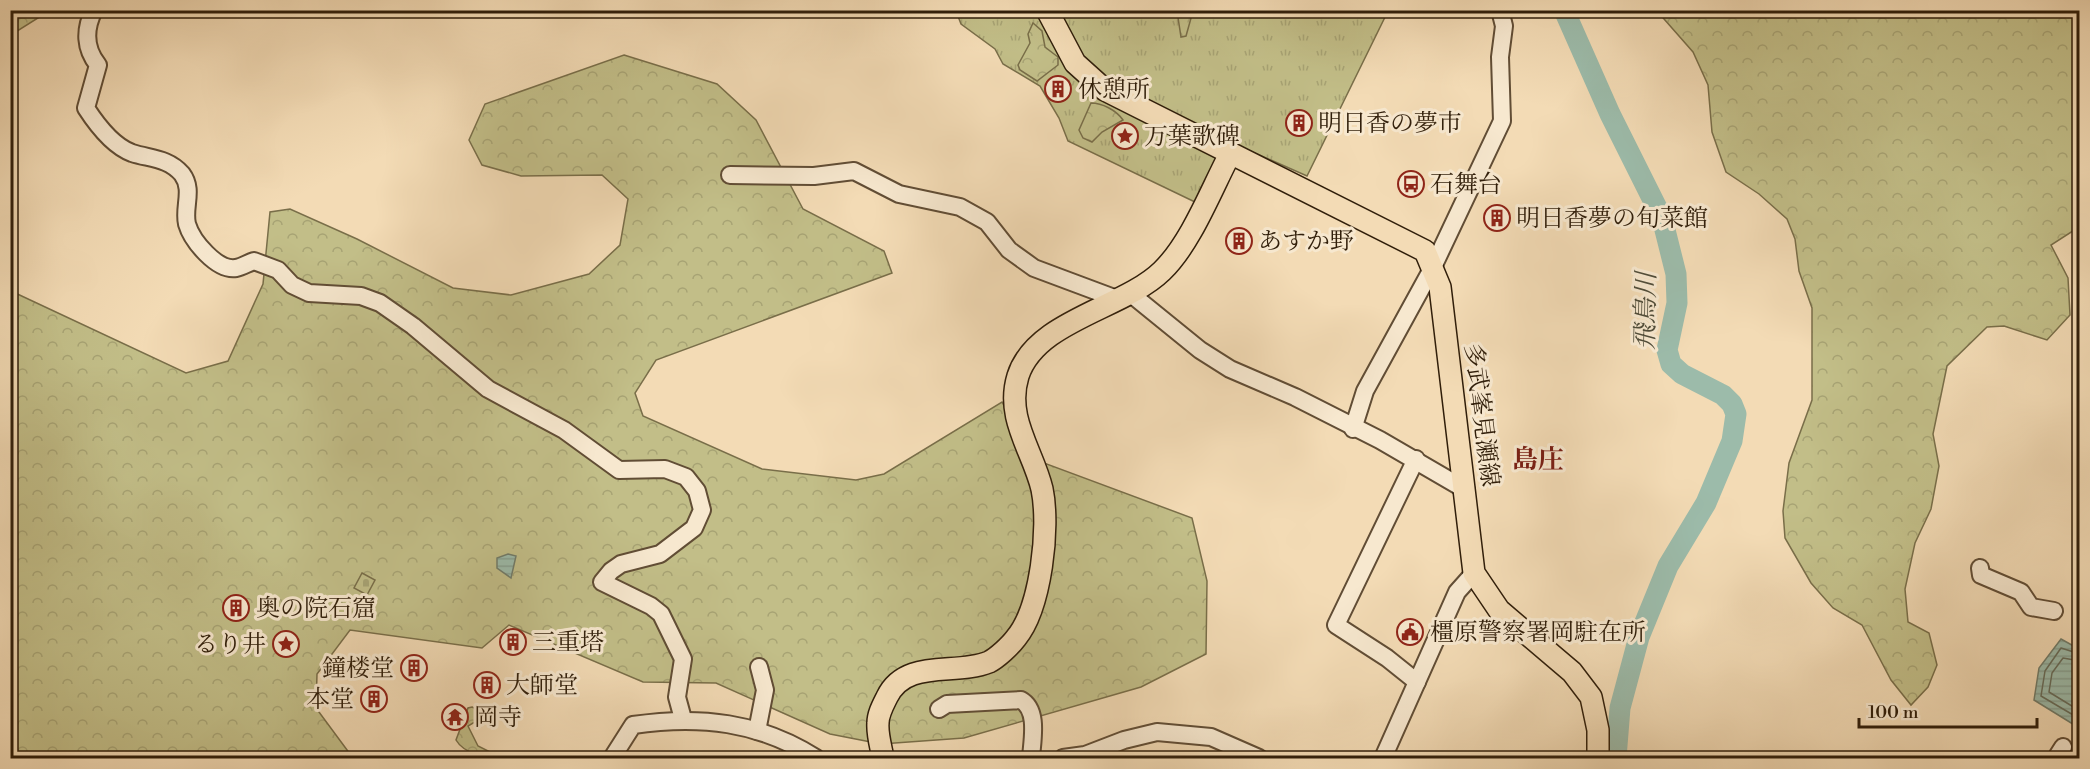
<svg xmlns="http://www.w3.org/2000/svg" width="2090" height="769" font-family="'Libre Bodoni','Noto Serif JP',serif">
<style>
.grass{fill:url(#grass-tufts);stroke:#796e49;stroke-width:1.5}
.forest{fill:url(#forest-crowns);stroke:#796e49;stroke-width:1.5}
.cemetery{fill:url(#cemetery-stones);stroke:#796e49;stroke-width:1.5}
.garden{fill:url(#garden-dots);stroke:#796e49;stroke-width:1.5}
.water{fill:url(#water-rules);stroke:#717c6a;stroke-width:1.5}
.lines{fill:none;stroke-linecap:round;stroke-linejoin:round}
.shore{stroke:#666c5a;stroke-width:1.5}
.river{stroke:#9cbbaa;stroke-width:21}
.minor-casing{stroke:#614d35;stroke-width:20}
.major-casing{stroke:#301e0a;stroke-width:24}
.minor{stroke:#f7e8cf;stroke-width:16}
.major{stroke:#f3dbb5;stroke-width:21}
.labels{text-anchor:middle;stroke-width:6;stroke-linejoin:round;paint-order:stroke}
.poi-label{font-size:24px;fill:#301e0a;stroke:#f7e8cf;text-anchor:start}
.street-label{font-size:24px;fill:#301e0a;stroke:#f7e8cf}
.water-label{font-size:26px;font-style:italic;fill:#504d3a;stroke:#f7e8cf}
.neighbourhood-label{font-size:26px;font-weight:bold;fill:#7a1f14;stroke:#f7e8cf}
</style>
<defs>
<pattern id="grass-tufts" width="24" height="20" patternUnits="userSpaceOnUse" patternTransform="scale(1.5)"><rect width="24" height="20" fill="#c2be88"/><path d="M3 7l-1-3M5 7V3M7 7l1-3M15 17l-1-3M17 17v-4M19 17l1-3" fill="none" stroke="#a7a374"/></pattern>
<pattern id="forest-crowns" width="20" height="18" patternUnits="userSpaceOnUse" patternTransform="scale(1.5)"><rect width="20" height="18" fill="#c2be88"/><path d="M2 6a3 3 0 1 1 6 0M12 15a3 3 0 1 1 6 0" fill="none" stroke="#a7a374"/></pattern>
<pattern id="cemetery-stones" width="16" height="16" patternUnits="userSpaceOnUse" patternTransform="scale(1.5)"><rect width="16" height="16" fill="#c2be88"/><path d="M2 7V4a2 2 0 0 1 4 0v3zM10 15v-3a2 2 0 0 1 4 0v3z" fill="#a7a374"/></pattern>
<pattern id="garden-dots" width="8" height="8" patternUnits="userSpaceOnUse" patternTransform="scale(1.5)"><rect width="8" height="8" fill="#c2be88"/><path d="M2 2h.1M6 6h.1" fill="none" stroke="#a7a374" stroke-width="1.8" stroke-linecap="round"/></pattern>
<pattern id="water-rules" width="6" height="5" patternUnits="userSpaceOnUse" patternTransform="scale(1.5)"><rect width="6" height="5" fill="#9cbbaa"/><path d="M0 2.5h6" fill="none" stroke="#87a091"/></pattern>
</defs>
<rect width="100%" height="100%" fill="#f3dbb5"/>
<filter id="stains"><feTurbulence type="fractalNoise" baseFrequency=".00333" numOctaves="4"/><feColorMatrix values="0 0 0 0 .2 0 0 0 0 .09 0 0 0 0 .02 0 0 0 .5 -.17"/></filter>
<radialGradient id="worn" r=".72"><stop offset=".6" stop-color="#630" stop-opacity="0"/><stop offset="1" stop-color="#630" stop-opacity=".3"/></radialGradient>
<polygon class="grass" points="956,11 1388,11 1307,176 1230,142 1204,192 1195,202 1068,141 1059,118 1040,86 1003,64 995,49 961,24"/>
<g class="forest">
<polygon points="11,10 49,10 49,11 11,35"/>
<polygon points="1177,11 1193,11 1186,36 1181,37"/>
<polygon points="1657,11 2079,11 2079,219 2076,229 2051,245 2068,278 2070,315 2047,340 2004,326 1987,327 1947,366 1933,434 1939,466 1931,509 1915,543 1905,589 1908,622 1929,633 1937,665 1928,687 1911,705 1891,680 1862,625 1833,608 1811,583 1785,538 1783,511 1789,463 1812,400 1812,308 1799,271 1795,239 1787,219 1759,194 1726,172 1712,132 1708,85 1693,52"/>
<polygon points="1033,23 1042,31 1045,47 1058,57 1058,65 1037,81 1020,70 1018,65 1030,43 1028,34"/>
<polygon points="624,55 717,84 756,120 803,209 884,251 892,273 656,360 635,393 643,416 762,469 856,480 884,474 1002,402 1033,459 1192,518 1207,581 1206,654 1141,687 964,738 881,744 830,734 716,683 643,682 509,625 482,648 350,630 317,674 316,708 353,758 11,758 11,291 186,373 228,361 263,284 270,212 290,209 357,239 453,288 511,295 589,274 620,245 628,199 602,175 521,176 482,165 469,140 485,104"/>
<path d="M1091 103C1102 103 1116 110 1123 120L1102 132 1092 142 1083 138 1079 130Z"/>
<polygon points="2079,489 2079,533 2074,509"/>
<path d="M472 707 483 712V717L468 726 478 746 502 758C488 759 464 754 456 740L468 708Z"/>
</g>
<polygon class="cemetery" points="362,573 375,580 367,595 354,588"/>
<polygon class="garden" points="515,707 522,715 510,725 505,719 506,714"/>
<g class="water">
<polygon points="508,554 516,556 511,578 497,568 497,558"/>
<polygon points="2061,639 2079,649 2080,722 2076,726 2034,700 2039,668"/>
</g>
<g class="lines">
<g class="shore">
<polyline points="2080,654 2061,648 2045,671 2041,696 2080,719"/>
<polyline points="2080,661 2063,658 2052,673 2049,692 2080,711"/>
</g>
<polyline class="river" points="1564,10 1610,114 1662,218 1676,274 1677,303 1667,350 1671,364 1682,374 1723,395 1732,404 1736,414 1732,441 1706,503 1668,566 1639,637 1620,708 1616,758"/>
<defs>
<g id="minor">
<path d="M94 10C84 30 85 49 98 65L86 108C97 125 113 146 132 153 151 159 168 158 182 174 194 190 183 207 187 224 192 241 217 271 236 268 242 267 248 263 254 261L278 270 292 285 309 293 361 296 380 303 413 326 488 389 564 430 619 470 665 469 686 477 697 491 702 510 694 528 660 554 621 564 611 571 602 582 651 606 661 614 683 659 677 697 683 719"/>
<polyline points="730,175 814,176 854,171 899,194 960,207 987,222 1009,250 1034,268 1117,299"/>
<polyline points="1131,294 1200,350 1230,369 1295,397 1380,440 1466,490"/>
<polyline points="1353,429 1365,391 1433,267 1502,121 1500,57 1504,26 1500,10"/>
<polyline points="1416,459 1336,625 1387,658 1417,682"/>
<polyline points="1980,568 1981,575 2021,592 2031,607 2054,611"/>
<path d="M939 709 947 704 1021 700C1039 710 1032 741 1031 758"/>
<polyline points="757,731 765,690 759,667"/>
<path d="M612 758 633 725C700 715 759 722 816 758"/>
<polyline points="1063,758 1085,755 1124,740 1157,732 1211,737 1259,758"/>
<polyline points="1383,758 1457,592 1474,573"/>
<polyline points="2056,758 2063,747"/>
</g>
<g id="major">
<polyline points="1047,10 1075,63 1105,90 1425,251 1440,287 1474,573 1499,610 1572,672 1591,697 1598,730 1598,758"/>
<path d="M883 758C881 747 877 734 878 723 878 714 883 705 887 697 906 658 955 676 989 662 997 658 1010 646 1016 638 1041 608 1050 527 1042 489 1033 451 1005 418 1018 376 1036 320 1123 309 1162 271 1191 243 1211 190 1230 154"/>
</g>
</defs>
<use href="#minor" class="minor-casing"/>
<use href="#major" class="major-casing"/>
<use href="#minor" class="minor"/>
<use href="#major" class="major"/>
</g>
<defs>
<symbol id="building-ring" viewBox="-11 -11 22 22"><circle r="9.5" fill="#f7e8cf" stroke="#8f2418" stroke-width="1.5"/><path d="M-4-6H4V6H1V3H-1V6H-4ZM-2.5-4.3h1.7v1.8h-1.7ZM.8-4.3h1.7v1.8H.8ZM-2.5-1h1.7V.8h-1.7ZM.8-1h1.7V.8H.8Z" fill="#8f2418"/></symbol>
<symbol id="sight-ring" viewBox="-11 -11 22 22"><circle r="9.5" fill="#f7e8cf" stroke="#8f2418" stroke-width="1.5"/><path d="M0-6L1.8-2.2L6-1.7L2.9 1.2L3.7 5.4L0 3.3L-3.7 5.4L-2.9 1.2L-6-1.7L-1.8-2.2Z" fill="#8f2418"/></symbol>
<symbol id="bus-ring" viewBox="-11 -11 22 22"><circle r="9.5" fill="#f7e8cf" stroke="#8f2418" stroke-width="1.5"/><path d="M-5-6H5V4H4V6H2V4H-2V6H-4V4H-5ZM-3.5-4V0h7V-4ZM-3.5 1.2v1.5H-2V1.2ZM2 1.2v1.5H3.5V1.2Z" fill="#8f2418"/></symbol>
<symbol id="civic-ring" viewBox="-11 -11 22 22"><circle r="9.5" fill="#f7e8cf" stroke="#8f2418" stroke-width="1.5"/><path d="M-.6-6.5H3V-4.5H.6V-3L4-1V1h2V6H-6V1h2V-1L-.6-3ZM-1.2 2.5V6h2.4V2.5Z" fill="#8f2418"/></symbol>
<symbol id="temple-ring" viewBox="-11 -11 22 22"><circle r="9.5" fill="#f7e8cf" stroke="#8f2418" stroke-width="1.5"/><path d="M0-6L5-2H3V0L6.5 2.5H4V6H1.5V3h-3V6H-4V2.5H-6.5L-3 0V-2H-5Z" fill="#8f2418"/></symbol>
</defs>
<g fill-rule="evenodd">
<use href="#building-ring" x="1043" y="74" width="30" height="30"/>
<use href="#building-ring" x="1284" y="108" width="30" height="30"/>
<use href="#sight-ring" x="1110" y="121" width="30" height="30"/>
<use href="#bus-ring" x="1396" y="169" width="30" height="30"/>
<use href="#building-ring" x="1482" y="203" width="30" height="30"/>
<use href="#building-ring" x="1224" y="226" width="30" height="30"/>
<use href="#building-ring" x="221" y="593" width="30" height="30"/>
<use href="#civic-ring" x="1395" y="617" width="30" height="30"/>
<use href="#building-ring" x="498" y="627" width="30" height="30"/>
<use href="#sight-ring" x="271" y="629" width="30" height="30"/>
<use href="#building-ring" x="399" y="653" width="30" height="30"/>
<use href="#building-ring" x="472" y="670" width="30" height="30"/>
<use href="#building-ring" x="359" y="684" width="30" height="30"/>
<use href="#temple-ring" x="440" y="702" width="30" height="30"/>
</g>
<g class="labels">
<g class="poi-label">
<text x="1078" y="97">休憩所</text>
<text x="1318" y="131">明日香の夢市</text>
<text x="1144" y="144">万葉歌碑</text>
<text x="1430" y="192">石舞台</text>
<text x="1516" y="226">明日香夢の旬菜館</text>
<text x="1258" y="249">あすか野</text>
<text x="256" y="616">奥の院石窟</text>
<text x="1430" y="640">橿原警察署岡駐在所</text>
<text x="532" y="650">三重塔</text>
<text x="266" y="652" text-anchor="end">るり井</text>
<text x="394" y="676" text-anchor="end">鐘楼堂</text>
<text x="506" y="693">大師堂</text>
<text x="354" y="707" text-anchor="end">本堂</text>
<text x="474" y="725">岡寺</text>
</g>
<g class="street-label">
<text transform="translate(1482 415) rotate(83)" y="8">多武峯見瀬線</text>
</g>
<g class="water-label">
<text transform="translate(1645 311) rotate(-89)" y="9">飛鳥川</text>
</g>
<g class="neighbourhood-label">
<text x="1538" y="468">島庄</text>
</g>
</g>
<rect width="2090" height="769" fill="none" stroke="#f3dbb5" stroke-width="36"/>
<rect x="12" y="12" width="2066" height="745" fill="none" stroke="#301e0a" stroke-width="3"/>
<rect x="18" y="18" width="2054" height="733" fill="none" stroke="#301e0a" stroke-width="1.5"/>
<path d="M1859 718v9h178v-9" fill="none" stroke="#301e0a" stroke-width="3"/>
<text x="1868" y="718" font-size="18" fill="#301e0a" stroke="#f7e8cf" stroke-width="4.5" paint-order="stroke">100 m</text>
<rect width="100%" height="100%" filter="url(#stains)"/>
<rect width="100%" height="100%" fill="url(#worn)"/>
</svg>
